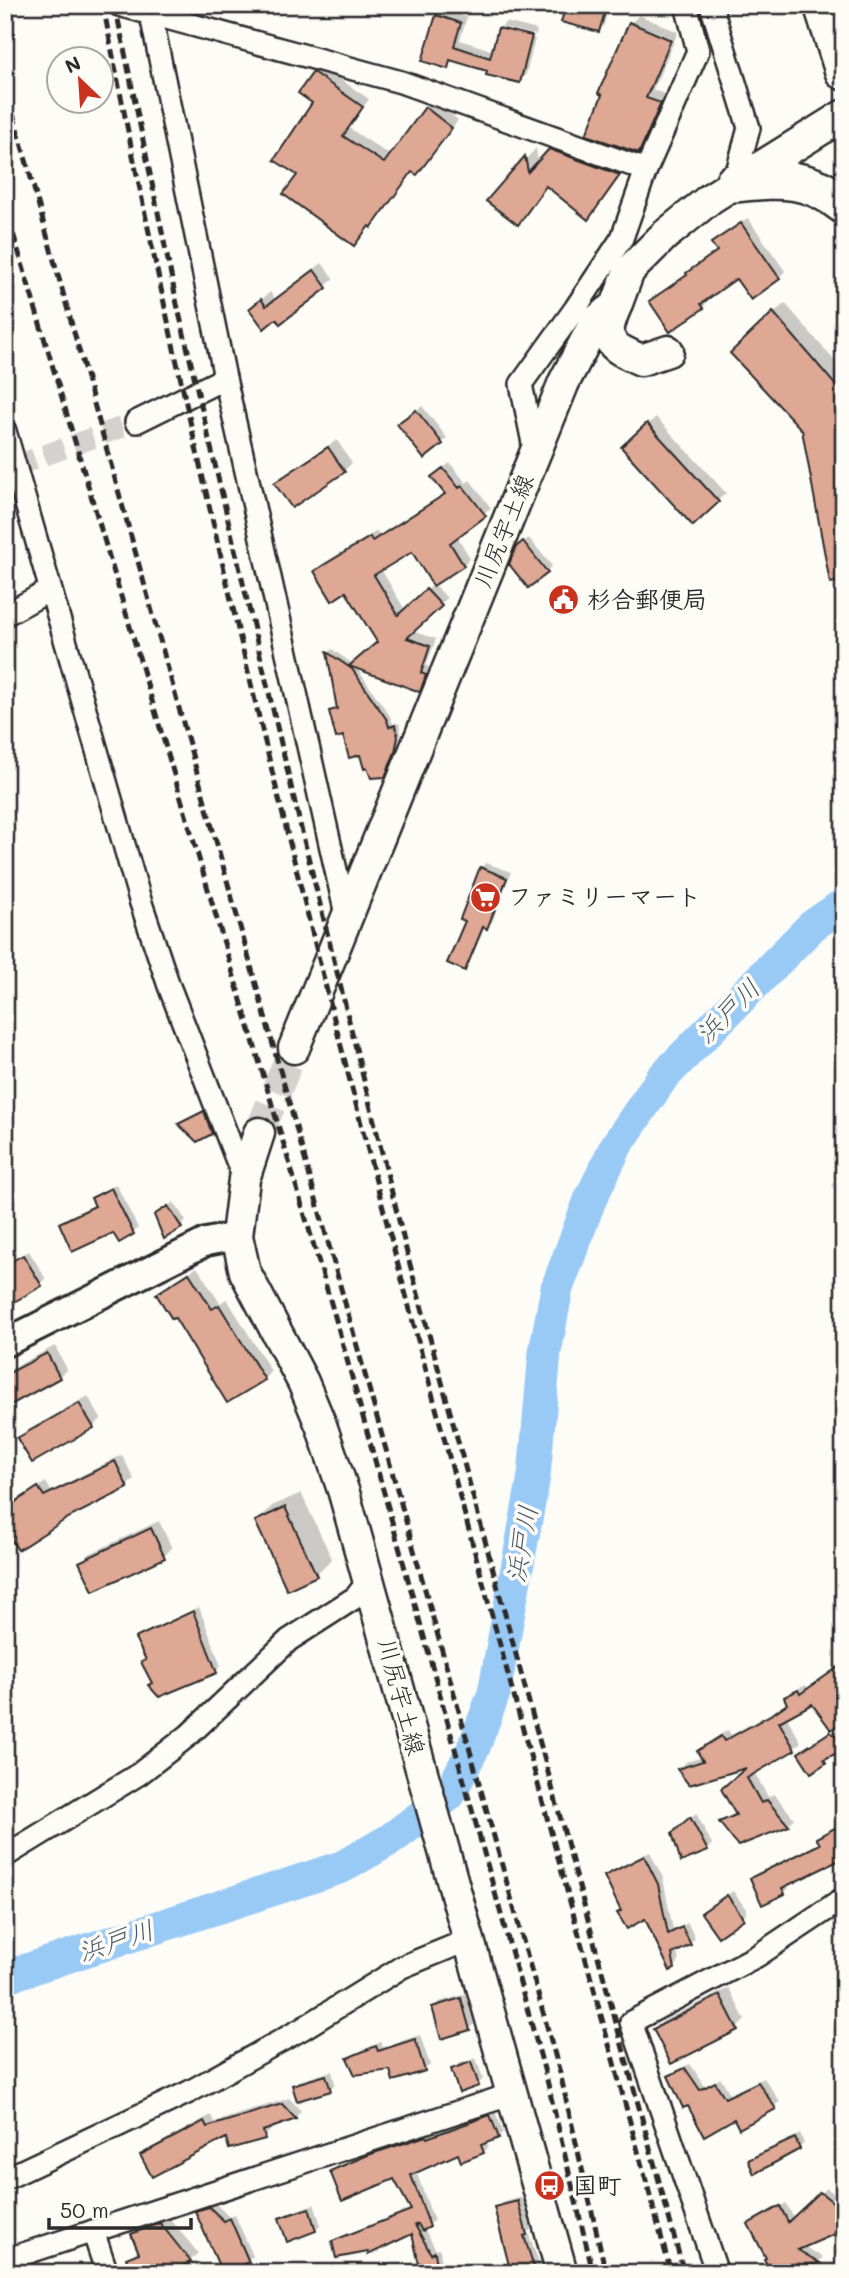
<svg xmlns="http://www.w3.org/2000/svg" width="849" height="2278" font-family="Mali,'Klee One',sans-serif">
<style>
.shadow{fill:#0003;fill-rule:evenodd}
.lines{fill:none;stroke-linecap:round;stroke-linejoin:round}
.stream{stroke:#6d8aa5;stroke-width:5}
.river{stroke:#99caf6;stroke-width:33}
.building{fill:#dfa895;stroke:#2b2b2b;stroke-width:2}
.minor-tunnel{stroke:#d3d2ce;stroke-width:21;stroke-dasharray:21 10;stroke-linecap:butt}
.secondary-tunnel{stroke:#d3d2ce;stroke-width:30;stroke-dasharray:30 15;stroke-linecap:butt}
.minor-casing{stroke:#2b2b2b;stroke-width:26}
.tertiary-casing{stroke:#2b2b2b;stroke-width:32}
.secondary-casing{stroke:#2b2b2b;stroke-width:35}
.trunk-casing{stroke:#2b2b2b;stroke-width:42}
.minor{stroke:#fdfcf7;stroke-width:21}
.tertiary{stroke:#fdfcf7;stroke-width:26}
.secondary{stroke:#fdfcf7;stroke-width:30}
.trunk{stroke:#fdfcf7;stroke-width:37}
.rail{stroke:#2b2b2b;stroke-width:5;stroke-dasharray:10 5;stroke-linecap:butt}
.labels{text-anchor:middle;stroke-width:7;stroke-linejoin:round;paint-order:stroke}
.street-label{font-size:24px;fill:#2b2b2b;stroke:#fdfcf7}
.poi-label{font-size:24px;font-weight:bold;fill:#2b2b2b;stroke:#fdfcf7;text-anchor:start}
.water-label{font-size:26px;font-style:italic;fill:#4c5b68;stroke:#fdfcf7}
</style>
<rect width="100%" height="100%" fill="#fdfcf7"/>
<filter id="ink" filterUnits="userSpaceOnUse"><feTurbulence type="fractalNoise" baseFrequency=".0143" numOctaves="2"/><feDisplacementMap in="SourceGraphic" scale="14" xChannelSelector="R" yChannelSelector="G"/><feConvolveMatrix kernelMatrix="1 2 1 2 8 2 1 2 1" color-interpolation-filters="sRGB"/></filter>
<g filter="url(#ink)">
<g class="shadow">
<polygon points="568,5 609,5 604,25 599,30"/>
<polygon points="444,10 467,17 460,40 494,51 499,29 506,22 537,30 536,35 501,27 501,31 535,39 526,74 520,81 454,60 447,67 437,16"/>
<polygon points="639,15 678,32 653,90 668,95 647,143 638,151 631,23"/>
<polygon points="321,66 369,99 349,128 391,156 434,101 458,120 424,165 413,170 371,226 299,175 315,102 314,74"/>
<polygon points="561,139 630,164 598,207 588,218 548,185 518,223 489,201 536,148 538,163"/>
<polygon points="748,218 785,271 779,278 737,276 707,297 709,300 703,307 651,301 718,250 720,237"/>
<polygon points="322,263 334,279 280,322 277,317 251,309 270,292 275,299"/>
<polygon points="785,303 844,372 844,578 803,429 743,342"/>
<polygon points="422,406 447,438 442,443 405,420"/>
<polygon points="656,417 726,493 693,524 632,439"/>
<polygon points="337,440 352,463 344,471 277,483 285,475"/>
<path d="M450 463 466 483 470 480 491 508 457 536 470 558 463 565 433 583 447 598 412 631 436 639 426 666 432 668 426 683 419 690 356 667 390 716 393 724 399 723 401 733 398 747 388 771 384 775 344 733 331 712 338 707 328 653 332 649 353 664 378 642 347 590 316 571 322 564 377 531 380 536 446 493 440 470ZM413 550 434 584 405 610 381 569Z"/>
<polygon points="529,538 552,566 529,586 523,542"/>
<polygon points="486,863 511,872 492,922 485,926 469,964 464,969 467,920 481,868"/>
<polygon points="209,1108 217,1127 211,1133 181,1124"/>
<polygon points="116,1184 138,1228 133,1233 61,1223 66,1218 96,1204 93,1198"/>
<polygon points="174,1202 186,1221 181,1226 161,1210"/>
<polygon points="29,1251 46,1279 40,1284 5,1265"/>
<polygon points="197,1267 220,1303 227,1299 271,1371 264,1379 175,1315 158,1294 166,1287"/>
<polygon points="55,1346 67,1369 59,1377 5,1406 5,1372"/>
<polygon points="88,1396 101,1419 93,1427 20,1438 28,1430"/>
<polygon points="122,1455 134,1479 127,1486 67,1516 5,1527 5,1508 46,1482 51,1491"/>
<polygon points="301,1493 332,1559 316,1574 288,1588 257,1522 272,1506"/>
<polygon points="159,1521 172,1548 164,1556 81,1562 89,1554"/>
<polygon points="199,1607 221,1666 216,1671 153,1682 143,1662 147,1658 137,1639 143,1634"/>
<polygon points="844,1663 844,1718 813,1702 786,1716 801,1742 794,1748 754,1772 768,1797 774,1794 794,1818 788,1825 721,1822 736,1812 751,1764 679,1769 686,1762 703,1757 699,1751 706,1744 728,1730 731,1735 783,1706 788,1702 786,1698 793,1691 806,1685 808,1689"/>
<polygon points="835,1730 844,1735 844,1748 827,1756 829,1758 825,1762 800,1753"/>
<polygon points="696,1813 712,1844 707,1849 674,1833"/>
<polygon points="844,1823 844,1855 787,1884 789,1888 784,1893 752,1878 757,1873 821,1843 819,1839 824,1834"/>
<path d="M650 1852 663 1878 673 1930 688 1923 695 1939 677 1950 679 1962 674 1968 646 1917 623 1910 606 1876 611 1871ZM672 1945 675 1962 671 1958Z"/>
<polygon points="733,1891 746,1909 746,1914 740,1919 709,1908"/>
<polygon points="729,1988 745,2020 737,2028 655,2029 663,2021"/>
<polygon points="466,1994 474,2024 469,2029 433,2007 439,2002"/>
<polygon points="420,2035 430,2065 424,2070 391,2068 349,2059 354,2054 381,2042 383,2047"/>
<polygon points="476,2058 483,2079 478,2084 453,2069 458,2064"/>
<polygon points="690,2064 705,2086 721,2078 730,2094 764,2078 780,2102 740,2127 735,2116 688,2104 670,2076 675,2071"/>
<polygon points="332,2071 335,2084 330,2089 294,2086 299,2081"/>
<polygon points="289,2098 301,2111 295,2118 270,2127 271,2130 264,2137 227,2135 142,2155 149,2149 211,2115 214,2122"/>
<polygon points="495,2111 503,2132 498,2137 486,2141 488,2147 483,2152 459,2151 416,2171 434,2221 424,2228 436,2250 440,2249 443,2273 423,2273 413,2231 369,2250 334,2242 339,2237 412,2208 395,2177 332,2171 337,2166 375,2151 431,2132 432,2134"/>
<polygon points="843,2114 844,2114 844,2139 833,2124"/>
<polygon points="800,2134 804,2143 799,2148 750,2160 755,2155"/>
<polygon points="827,2188 844,2202 844,2228 803,2246 823,2257 819,2261 771,2270 768,2258 750,2224 786,2203 794,2219"/>
<polygon points="523,2197 531,2229 528,2232 543,2273 492,2273 497,2268 511,2263 496,2208 501,2203"/>
<polygon points="215,2203 229,2217 235,2215 253,2256 248,2260 198,2212 202,2207"/>
<polygon points="314,2204 321,2225 316,2230 281,2219 286,2214"/>
<polygon points="168,2216 198,2253 190,2261 163,2273 128,2259 139,2249 133,2234 141,2226"/>
</g>
<g class="lines">
<polyline class="stream" points="5,403 6,405"/>
<polyline class="river" points="5,1977 342,1867 391,1839 449,1795 474,1747 494,1693 534,1476 545,1352 557,1288 590,1200 616,1146 662,1078 812,926 844,904"/>
</g>
<g class="building">
<polygon points="566,5 607,5 599,32 561,22"/>
<polygon points="436,15 461,23 454,46 490,58 498,28 532,36 520,83 486,75 487,71 450,60 448,69 422,61"/>
<polygon points="629,22 671,40 646,98 661,103 639,153 586,135 602,95 598,93"/>
<polygon points="313,72 363,107 343,136 384,163 425,107 452,128 417,175 412,172 371,228 369,226 354,246 283,194 297,175 274,160 312,103 298,93"/>
<polygon points="549,149 620,175 588,220 546,186 518,225 486,201 525,156 528,172"/>
<polygon points="741,223 780,279 751,300 736,279 701,304 704,308 670,332 649,301 687,275 686,273 717,251 711,243"/>
<polygon points="314,270 327,288 280,324 276,319 264,329 249,309 261,299 266,306"/>
<polygon points="773,312 844,395 844,580 830,583 802,430 730,353"/>
<polygon points="416,410 443,444 424,459 397,424"/>
<polygon points="647,423 719,502 693,526 621,447"/>
<polygon points="328,447 345,472 292,508 274,483"/>
<polygon points="443,468 459,488 462,485 486,516 450,543 464,566 433,586 412,552 374,575 398,615 426,589 442,606 407,638 430,646 421,673 426,675 420,692 349,666 377,642 346,592 332,601 314,571 370,537 372,541 445,494 431,477"/>
<polygon points="523,541 548,573 528,588 509,564 516,547"/>
<polygon points="327,652 352,669 387,720 389,727 395,725 398,737 395,752 385,777 371,778 367,768 364,769 360,755 349,758 343,736 336,738 329,711 337,709"/>
<polygon points="480,867 507,878 487,929 483,927 465,971 447,963 465,921 460,919"/>
<polygon points="204,1111 212,1134 197,1142 178,1124"/>
<polygon points="111,1188 134,1234 119,1243 113,1233 72,1252 59,1223 95,1206 91,1198"/>
<polygon points="168,1206 182,1228 164,1239 154,1215"/>
<polygon points="23,1255 42,1286 5,1307 5,1265"/>
<polygon points="189,1273 212,1309 219,1305 265,1380 227,1403 175,1318 172,1319 156,1294"/>
<polygon points="47,1353 60,1378 5,1408 5,1375"/>
<polygon points="79,1403 94,1428 32,1463 17,1438"/>
<polygon points="115,1461 128,1488 68,1518 18,1550 5,1530 5,1509 38,1487 44,1496"/>
<polygon points="285,1507 317,1576 287,1590 255,1521"/>
<polygon points="151,1528 165,1558 93,1591 79,1562"/>
<polygon points="193,1611 217,1673 159,1697 148,1685 152,1683 141,1662 146,1660 135,1638"/>
<polygon points="844,1663 844,1720 831,1730 812,1704 779,1722 795,1750 747,1778 761,1803 767,1800 789,1826 738,1846 719,1822 736,1815 721,1789 746,1768 689,1785 677,1769 703,1761 697,1751 721,1736 724,1741 774,1713 787,1704 784,1697 798,1690 800,1694"/>
<polygon points="830,1732 844,1741 844,1750 824,1759 826,1763 811,1773 798,1753"/>
<polygon points="690,1817 708,1851 681,1862 672,1833"/>
<polygon points="844,1823 844,1858 782,1888 785,1894 762,1905 750,1878 820,1844 816,1838"/>
<polygon points="644,1856 658,1884 668,1934 682,1927 691,1945 672,1954 675,1969 670,1971 645,1919 627,1929 617,1913 621,1911 604,1876"/>
<polygon points="727,1895 744,1919 718,1937 701,1913"/>
<polygon points="720,1995 738,2030 671,2064 653,2029"/>
<polygon points="461,1998 470,2030 441,2039 432,2007"/>
<polygon points="415,2039 425,2071 393,2081 390,2070 355,2075 347,2058 376,2046 378,2051"/>
<polygon points="471,2062 479,2086 459,2093 451,2069"/>
<polygon points="685,2068 700,2090 715,2082 725,2098 758,2082 776,2109 739,2129 734,2119 704,2136 688,2106 683,2108 668,2076"/>
<polygon points="326,2075 331,2091 297,2101 292,2085"/>
<polygon points="282,2104 296,2119 263,2131 265,2139 229,2149 226,2138 152,2177 140,2155 204,2121 207,2127"/>
<polygon points="490,2115 499,2138 481,2145 484,2153 461,2162 458,2154 411,2175 430,2227 422,2231 418,2224 415,2225 431,2254 435,2252 438,2273 421,2273 412,2234 368,2255 368,2252 336,2258 332,2241 411,2210 394,2179 342,2201 330,2171 368,2155 426,2136 427,2138"/>
<polygon points="795,2138 800,2149 754,2174 748,2160"/>
<polygon points="820,2192 844,2211 844,2230 798,2250 820,2263 770,2271 764,2259 766,2258 748,2224 780,2206 788,2222"/>
<polygon points="518,2201 527,2235 524,2236 536,2273 511,2273 494,2207"/>
<polygon points="209,2207 224,2221 230,2218 249,2262 222,2273 195,2211"/>
<polygon points="309,2208 316,2231 287,2242 279,2218"/>
<polygon points="160,2223 191,2262 167,2273 132,2273 126,2258 139,2253 131,2234"/>
</g>
<g class="lines">
<polyline class="minor-tunnel" points="15,466 136,422"/>
<polyline class="secondary-tunnel" points="259,1133 294,1048"/>
<defs>
<g id="minor">
<polyline points="119,5 401,82 646,170"/>
<polyline points="711,5 749,128 734,183"/>
<polyline points="151,15 225,378 347,919"/>
<polyline points="136,422 225,378"/>
<polyline points="5,431 140,900 169,986 244,1179"/>
<polyline points="535,453 521,384 575,309 622,238 646,170 698,51 686,5"/>
<polyline points="5,615 50,590"/>
<polyline points="5,1856 139,1774 189,1735 289,1640 356,1597 369,1580"/>
<polyline points="5,2179 189,2092 302,2029 402,1967 468,1940"/>
<polyline points="93,2231 107,2273"/>
<polyline points="5,2260 497,2099 511,2092"/>
<polyline points="717,2273 631,2022 757,1956 844,1898"/>
</g>
<polyline id="tertiary" points="5,1343 206,1242 237,1236"/>
<g id="secondary">
<path d="M616 306C601 341 609 346 641 360L668 351"/>
<polyline points="294,1048 564,382 596,321 616,306 629,271 664,236 711,198 844,115"/>
<polyline points="259,1133 244,1179 237,1236 245,1272 303,1382 321,1425 344,1493 562,2273"/>
</g>
<g id="trunk">
<polyline points="823,5 844,71"/>
<path d="M734 183C779 179 807 175 844 205"/>
</g>
</defs>
<use href="#minor" class="minor-casing"/>
<use href="#tertiary" class="tertiary-casing"/>
<use href="#secondary" class="secondary-casing"/>
<use href="#trunk" class="trunk-casing"/>
<use href="#minor" class="minor"/>
<use href="#tertiary" class="tertiary"/>
<use href="#secondary" class="secondary"/>
<use href="#trunk" class="trunk"/>
<g class="rail">
<path d="M103 5C251 771 468 1521 671 2273"/>
<polyline points="115,5 177,304 301,828 408,1257 684,2273"/>
<polyline points="5,85 560,2073 606,2273"/>
<polyline points="5,206 336,1320 547,2080 593,2273"/>
</g>
</g>
</g>
<defs>
<symbol id="civic-disc" viewBox="-11 -11 22 22"><circle r="9.5" fill="#c8321e" stroke="#fdfcf7"/><path d="M-.6-6.5H3V-4.5H.6V-3L4-1V1h2V6H-6V1h2V-1L-.6-3ZM-1.2 2.5V6h2.4V2.5Z" fill="#fff"/></symbol>
<symbol id="supermarket-disc" viewBox="-11 -11 22 22"><circle r="9.5" fill="#c8321e" stroke="#fdfcf7"/><path d="M-6-5.5h2.5l.6 2H6L4.5 2H-2.5L-4.4-4H-6ZM-1.5 3.2a1.3 1.3 0 1 0 .1 0ZM3 3.2a1.3 1.3 0 1 0 .1 0Z" fill="#fff"/></symbol>
<symbol id="bus-disc" viewBox="-11 -11 22 22"><circle r="9.5" fill="#c8321e" stroke="#fdfcf7"/><path d="M-5-6H5V4H4V6H2V4H-2V6H-4V4H-5ZM-3.5-4V0h7V-4ZM-3.5 1.2v1.5H-2V1.2ZM2 1.2v1.5H3.5V1.2Z" fill="#fff"/></symbol>
</defs>
<g fill-rule="evenodd">
<use href="#civic-disc" x="546" y="582" width="35" height="35"/>
<use href="#supermarket-disc" x="468" y="880" width="35" height="35"/>
<use href="#bus-disc" x="532" y="2168" width="35" height="35"/>
</g>
<g class="labels">
<g class="street-label">
<text transform="translate(504 531) rotate(-68)" y="8">川尻宇土線</text>
<text transform="translate(401 1697) rotate(75)" y="8">川尻宇土線</text>
</g>
<g class="poi-label">
<text x="587" y="608">杉合郵便局</text>
<text x="508" y="905">ファミリーマート</text>
<text x="573" y="2194">国町</text>
</g>
<g class="water-label">
<text transform="translate(728 1011) rotate(-45)" y="9">浜戸川</text>
<text transform="translate(522 1544) rotate(-80)" y="9">浜戸川</text>
<text transform="translate(116 1941) rotate(-18)" y="9">浜戸川</text>
</g>
</g>
<rect width="849" height="2278" fill="none" stroke="#fdfcf7" stroke-width="28"/>
<rect x="14" y="14" width="821" height="2250" fill="none" stroke="#2b2b2b" stroke-width="2.5" filter="url(#ink)"/>
<g transform="translate(80 80) rotate(335)"><circle r="33" fill="#fdfcf7" stroke="#a9a8a5" stroke-width="2"/>
<path d="M0-5L12 26L0 18L-12 26Z" fill="#c8321e"/>
<text y="-10" font-size="19" font-weight="bold" text-anchor="middle" fill="#2b2b2b">N</text>
</g>
<path d="M49 2218v10h142v-10" fill="none" stroke="#2b2b2b" stroke-width="3.5"/>
<text x="60" y="2218" font-size="21" fill="#2b2b2b" stroke="#fdfcf7" stroke-width="5" paint-order="stroke">50 m</text>
</svg>
